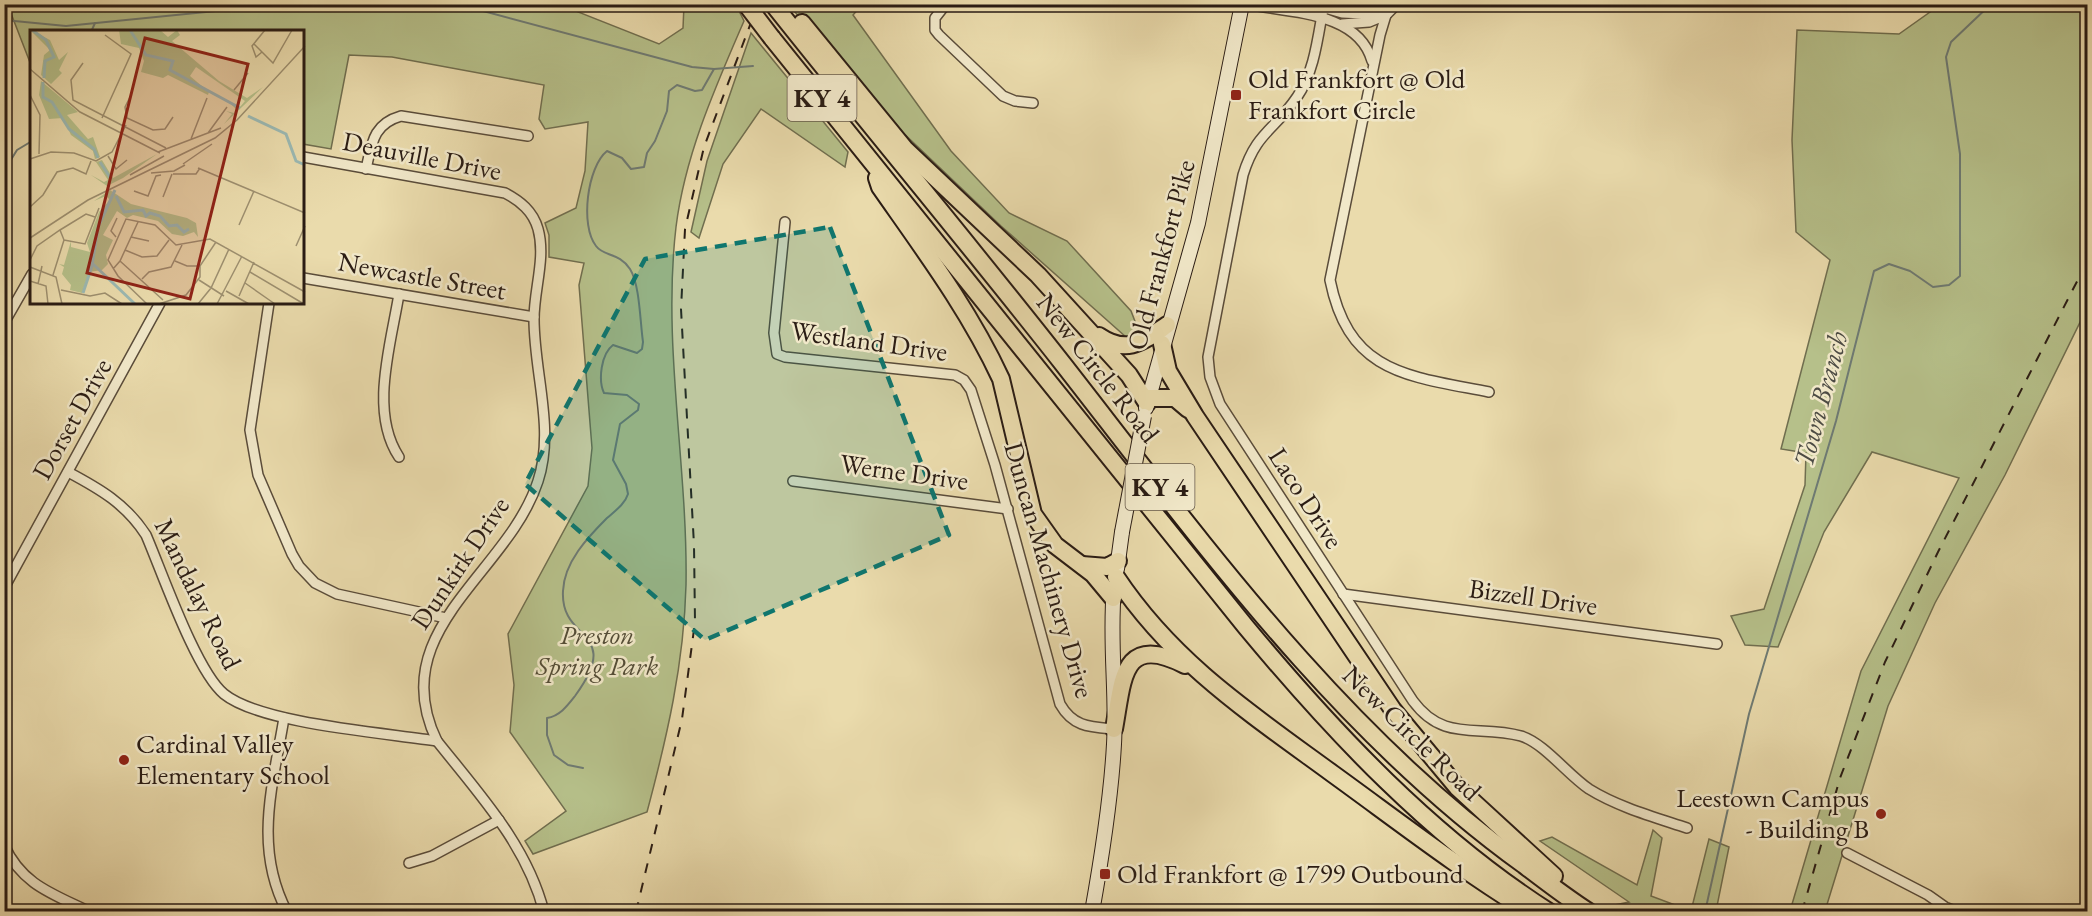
<svg xmlns="http://www.w3.org/2000/svg" width="2092" height="916" font-family="'EB Garamond',serif">
<style>
.green{fill:#b6c08a;stroke:#706e4f;stroke-width:1.5}
.lines{fill:none;stroke-linecap:round;stroke-linejoin:round}
.stream{stroke:#6e7a73;stroke-width:2}
.street-casing{stroke:#5a4c3a;stroke-width:12}
.secondary-casing{stroke:#2a1c14;stroke-width:16}
.highway-casing{stroke:#2a1c14;stroke-width:20}
.street{stroke:#f1e8c9;stroke-width:9}
.secondary{stroke:#f1e8c9;stroke-width:14}
.highway{stroke:#eadbac;stroke-width:16}
.rail{stroke:#2a1c14;stroke-width:2;stroke-dasharray:10 10;stroke-linecap:butt}
.secondary-bridge-casing{stroke:#2a1c14;stroke-width:16;stroke-linecap:butt}
.highway-bridge-casing{stroke:#2a1c14;stroke-width:20;stroke-linecap:butt}
.secondary-bridge{stroke:#f1e8c9;stroke-width:14}
.highway-bridge{stroke:#eadbac;stroke-width:16}
.marked{fill:#0f766e;fill-opacity:0.2;stroke:#0f766e;stroke-width:4.5;stroke-dasharray:12 8;stroke-linejoin:round}
.poi-dot{fill:#8f2418;stroke:#f1e8c9;stroke-width:2}
.labels{text-anchor:middle;stroke-width:5;stroke-linejoin:round;paint-order:stroke}
.shield{fill:#f1e8c9;stroke:#66594a;stroke-width:1.5}
.shield-label{font-size:26px;font-weight:bold;fill:#2a1c14}
.poi-label{font-size:27px;fill:#2a1c14;stroke:#f1e8c9;text-anchor:start}
.street-label{font-size:27px;fill:#2a1c14;stroke:#f1e8c9}
.park-label{font-size:27px;font-style:italic;fill:#544d37;stroke:#f1e8c9}
.water-label{font-size:28px;font-style:italic;fill:#4c4b44;stroke:#f1e8c9}
.inset-river{fill:none;stroke:#9bb9b3;stroke-width:3}
.inset-road{fill:none;stroke:#9d8f6f;stroke-width:1.5}
.view{fill:#8f2418;fill-opacity:0.15;stroke:#8f2418;stroke-width:3}
.inset-edge{fill:none;stroke:#2a1c14;stroke-width:3}
</style>
<rect width="100%" height="100%" fill="#eadbac"/>
<filter id="stains"><feTurbulence type="fractalNoise" baseFrequency=".00333" numOctaves="4"/><feColorMatrix values="0 0 0 0 .2 0 0 0 0 .09 0 0 0 0 .02 0 0 0 .5 -.17"/></filter>
<radialGradient id="worn" r=".72"><stop offset=".6" stop-color="#630" stop-opacity="0"/><stop offset="1" stop-color="#630" stop-opacity=".3"/></radialGradient>
<g class="green">
<path d="M4 5H576L573 10 659 44 683 28 684 5H736L744 21C715 88 685 155 676 227 662 346 688 466 686 585 684 664 667 737 647 812L533 854 525 841 566 811 510 732 514 685 508 634 588 486 592 448 579 285 584 263 549 257V235L545 223 576 208 585 171 588 122 545 129 539 119 544 85 392 57 349 55 331 149 303 144V32H32L31 65 12 16 5 15Z"/>
<polygon points="789,5 862,5 853,15 951,151 1009,213 1067,241 1131,311 1141,337 1126,337 1001,226 876,107"/>
<polygon points="1940,5 2087,5 2087,308 2005,475 1935,603 1888,706 1825,911 1790,911 1861,671 1959,478 1872,452 1824,532 1778,647 1745,645 1731,616 1764,609 1805,485 1806,453 1781,449 1830,260 1796,232 1792,140 1797,30 1899,34"/>
<polygon points="751,33 848,152 845,167 761,109 723,164 699,238 691,232 707,161"/>
<polygon points="1653,830 1662,838 1651,896 1691,911 1709,839 1729,847 1716,911 1614,911 1605,907 1629,902 1540,841 1552,837 1637,885"/>
</g>
<g class="lines">
<g class="stream">
<polyline points="457,4 692,67 714,69 753,66"/>
<polyline points="4,20 66,26 285,4"/>
<polyline points="91,32 95,23"/>
<polyline points="4,171 17,150 32,141"/>
<path d="M583 768 568 765 554 755 547 735V718C560 716 568 705 575 696 624 629 560 643 563 591 564 562 588 537 607 518 615 511 625 504 628 494L626 484 613 460 620 424 638 410 639 404 627 395 604 393C598 380 601 354 613 345L637 353 642 349 643 342C640 322 640 285 630 269 619 252 604 257 596 246 580 226 587 167 607 151L622 158 631 169 644 167 647 153 655 141 667 111 669 91 677 85 695 91 702 90 714 69"/>
<polyline points="1705,912 1749,714 1836,421 1874,271 1889,264 1910,271 1933,287 1949,285 1960,276 1960,154 1946,57 1951,42 1991,4"/>
</g>
<defs>
<g id="street">
<polyline points="946,4 935,18 935,30 939,35 1003,96 1015,101 1033,103"/>
<path d="M1246 4C1289 13 1358 11 1372 61"/>
<polyline points="1311,4 1342,13 1386,15"/>
<path d="M1324 4C1318 35 1315 71 1297 97 1275 130 1256 132 1243 175L1208 357 1210 377 1220 404 1413 701C1444 743 1478 724 1521 736 1544 743 1568 775 1589 789 1618 807 1654 817 1687 828"/>
<path d="M1397 4 1386 15 1380 35 1330 280C1349 374 1408 376 1489 392"/>
<polyline points="1342,24 1369,22 1386,15"/>
<path d="M303 157 505 193C520 201 533 211 538 229 546 258 534 289 534 319 534 373 555 429 538 481 508 574 383 630 437 741 479 794 527 845 544 912"/>
<path d="M366 169C372 143 373 124 401 116L528 136"/>
<path d="M785 222 774 333 777 354 785 357 955 375 964 380 971 390 995 465 1060 704C1073 727 1090 727 1114 729"/>
<polyline points="303,278 534,317"/>
<path d="M399 294C391 344 369 412 399 457"/>
<polyline points="269,303 250,430 258,475 292,554 299,566 315,583 337,594 446,618"/>
<polyline points="4,323 32,274"/>
<path d="M68 472C100 489 126 504 146 535 162 572 196 671 224 694 261 724 387 733 437 741"/>
<polyline points="793,481 1008,509"/>
<polyline points="4,588 160,303"/>
<polyline points="1343,594 1717,644"/>
<path d="M284 718C273 785 253 847 287 912"/>
<path d="M4 845C22 885 53 894 90 912"/>
<polyline points="1847,853 1928,895 1945,907 1958,912"/>
<polyline points="409,863 432,856 499,820"/>
</g>
<g id="secondary">
<polyline points="1146,408 1198,223 1242,4"/>
<polyline points="1117,569 1122,532"/>
<path d="M1092 912C1102 856 1111 800 1114 744 1117 692 1109 641 1114 588"/>
</g>
<g id="highway">
<path d="M773 4C869 125 968 243 1063 364 1202 542 1339 732 1524 865 1545 881 1567 898 1589 912"/>
<polyline points="802,23 905,149 1038,275 1129,375 1147,403"/>
<path d="M772 38 1246 627C1334 733 1432 837 1549 912"/>
<path d="M877 178 880 187C924 250 969 310 1001 379L1033 514 1055 545 1093 574 1113 598"/>
<path d="M1099 336C1127 355 1142 342 1167 325"/>
<polyline points="1162,344 1168,371 1195,416 1393,710 1457,787 1554,876"/>
<polyline points="1148,398 1175,398 1188,409"/>
<polyline points="1082,565 1107,567 1118,561"/>
<path d="M1116 577C1173 663 1251 714 1333 774 1398 821 1461 870 1530 912"/>
<path d="M1114 729C1123 681 1121 632 1185 665"/>
</g>
</defs>
<use href="#street" class="street-casing"/>
<use href="#secondary" class="secondary-casing"/>
<use href="#highway" class="highway-casing"/>
<use href="#street" class="street"/>
<use href="#secondary" class="secondary"/>
<use href="#highway" class="highway"/>
<g class="rail">
<polyline points="636,912 682,719 695,622 694,545 681,309 685,229 704,147 758,4"/>
<polyline points="1802,912 1840,778 1885,662 1938,552 2088,260"/>
</g>
<defs>
<polyline id="secondary-bridge" points="1122,532 1144,416"/>
<polyline id="highway-bridge" points="746,4 772,38"/>
</defs>
<use href="#secondary-bridge" class="secondary-bridge-casing"/>
<use href="#highway-bridge" class="highway-bridge-casing"/>
<use href="#secondary-bridge" class="secondary-bridge"/>
<use href="#highway-bridge" class="highway-bridge"/>
</g>
<path class="marked" d="M830 227 949 535 705 640 525 484 645 259Z"/>
<g class="poi-dot">
<rect x="1230" y="89" width="12" height="12" rx="3"/>
<circle cx="124" cy="760" r="6"/>
<circle cx="1881" cy="814" r="6"/>
<rect x="1099" y="868" width="12" height="12" rx="3"/>
</g>
<g class="labels">
<g class="shield">
<rect x="787.5" y="75" width="69" height="46" rx="4.5"/>
<rect x="1125.5" y="464" width="69" height="46" rx="4.5"/>
</g>
<g class="shield-label">
<text x="822" y="107">KY 4</text>
<text x="1160" y="496">KY 4</text>
</g>
<g class="poi-label">
<text x="1248" y="88">Old Frankfort @ Old<tspan x="1248" dy="31">Frankfort Circle</tspan></text>
<text x="136" y="753">Cardinal Valley<tspan x="136" dy="31">Elementary School</tspan></text>
<text x="1869" y="807" text-anchor="end">Leestown Campus<tspan x="1869" dy="31">- Building B</tspan></text>
<text x="1117" y="883">Old Frankfort @ 1799 Outbound</text>
</g>
<g class="street-label">
<text transform="translate(422 156) rotate(11)" y="9">Deauville Drive</text>
<text transform="translate(1161 255) rotate(-75)" y="9">Old Frankfort Pike</text>
<text transform="translate(422 276) rotate(10)" y="9">Newcastle Street</text>
<text transform="translate(869 341) rotate(8)" y="9">Westland Drive</text>
<text transform="translate(1098 368) rotate(52)" y="9">New Circle Road</text>
<text transform="translate(72 419) rotate(-61)" y="9">Dorset Drive</text>
<text transform="translate(904 472) rotate(8)" y="9">Werne Drive</text>
<text transform="translate(1306 498) rotate(57)" y="9">Laco Drive</text>
<text transform="translate(460 563) rotate(-56)" y="9">Dunkirk Drive</text>
<text transform="translate(1049 570) rotate(74)" y="9">Duncan Machinery Drive</text>
<text transform="translate(198 594) rotate(64)" y="9">Mandalay Road</text>
<text transform="translate(1533 597) rotate(8)" y="9">Bizzell Drive</text>
<text transform="translate(1412 733) rotate(44)" y="9">New Circle Road</text>
</g>
<g class="park-label">
<text x="597" y="644">Preston<tspan x="597" dy="31">Spring Park</tspan></text>
</g>
<g class="water-label">
<text transform="translate(1820 399) rotate(-75)" y="10">Town Branch</text>
</g>
</g>
<g transform="translate(30 30)">
<rect width="274" height="274" fill="#eadbac"/>
<path d="M0 0 20 10 29 30 38 22 29 40 32 43 21 54 11 45 14 25 20 20ZM89 0H130L138 7 147 0 150 5 142 11 189 51 217 68 233 57 194 94 202 84 196 81 204 83 206 79 200 73 210 77 215 71 166 37 160 46 179 62 178 65 138 45 133 48 111 42 114 31 109 18 91 14ZM11 51 48 82 37 85 58 109 63 107 70 127 65 129 63 121 41 105 33 88 19 89 9 65ZM127 124 93 148 77 156 61 145 74 152 78 150 66 132 72 130 83 148ZM80 160 101 174 157 188 166 193 168 207 164 202 153 206 142 204 128 191 103 185 97 188 87 181 73 205 83 210 76 225 78 234 72 240 59 242 52 263 40 260 41 255 32 244 34 237 29 234 34 235 41 211V217L60 222 57 213 69 182 80 170 76 166 64 171Z" fill="#b6c08a"/>
<path class="inset-river" d="M2 0 16 10 24 27 15 31 14 48M100 0 116 25 143 31 140 40 210 78M13 52V67L22 72 39 99 64 119 68 128M218 86 256 104 266 131 275 135M70 132 81 149M86 166 94 182 113 180 116 186 120 183 130 186 139 196 147 195 154 202 159 199M63 234 105 274M53 263 62 236 68 197 85 160"/>
<path class="inset-road" d="M224 14 243 33 262 0M232 22 226 27 222 16 235 0M53 33 41 50 43 70 136 118M0 39 50 82 130 123M204 60 218 43M0 65 10 85 9 124M100 67 95 77 97 88 123 100 135 99 143 87M72 88 101 24 75 5M178 103 197 77M161 109 177 68M128 122 191 98M78 126 86 139 97 130M0 129 21 122 44 123 66 131 82 122 96 95M153 134 182 114M168 138 275 183M121 143 144 141 155 135M143 144H166L170 138M100 145 134 126M104 161 118 166 126 146 131 145M133 167 142 144M0 177 13 165 27 142 43 138 56 144 61 131M209 195 224 161M86 207 81 201 87 188M101 207 119 211M0 208 58 170 185 108 207 90 275 16M34 210 55 214 69 178M266 216 275 196M95 220 112 227 127 226 139 210M0 230 7 216 30 200 56 184 65 187M90 231 133 270M145 231 157 236H170L186 212M0 237 26 247 32 274M83 239 90 231 108 192M220 242 274 274M23 245 34 210 30 200M112 249 119 242 141 237 152 215M169 250 194 266M0 251 16 256 18 274M215 253 245 274M8 254 12 236M31 260 60 266 75 263 92 274M196 261 219 274M209 266 224 232M117 274 88 246 78 230 96 189 125 195 146 215 180 209 275 262M129 274 156 265 170 247V236M168 274 181 258 199 219M187 274 212 226"/>
<path class="view" d="M115 8 218 34 160 269 57 243Z"/>
<rect width="274" height="274" class="inset-edge"/>
</g>
<rect width="2092" height="916" fill="none" stroke="#eadbac" stroke-width="24"/>
<rect x="6" y="6" width="2080" height="904" fill="none" stroke="#2a1c14" stroke-width="3"/>
<rect x="12" y="12" width="2068" height="892" fill="none" stroke="#2a1c14" stroke-width="1.5"/>
<rect width="100%" height="100%" filter="url(#stains)"/>
<rect width="100%" height="100%" fill="url(#worn)"/>
</svg>
